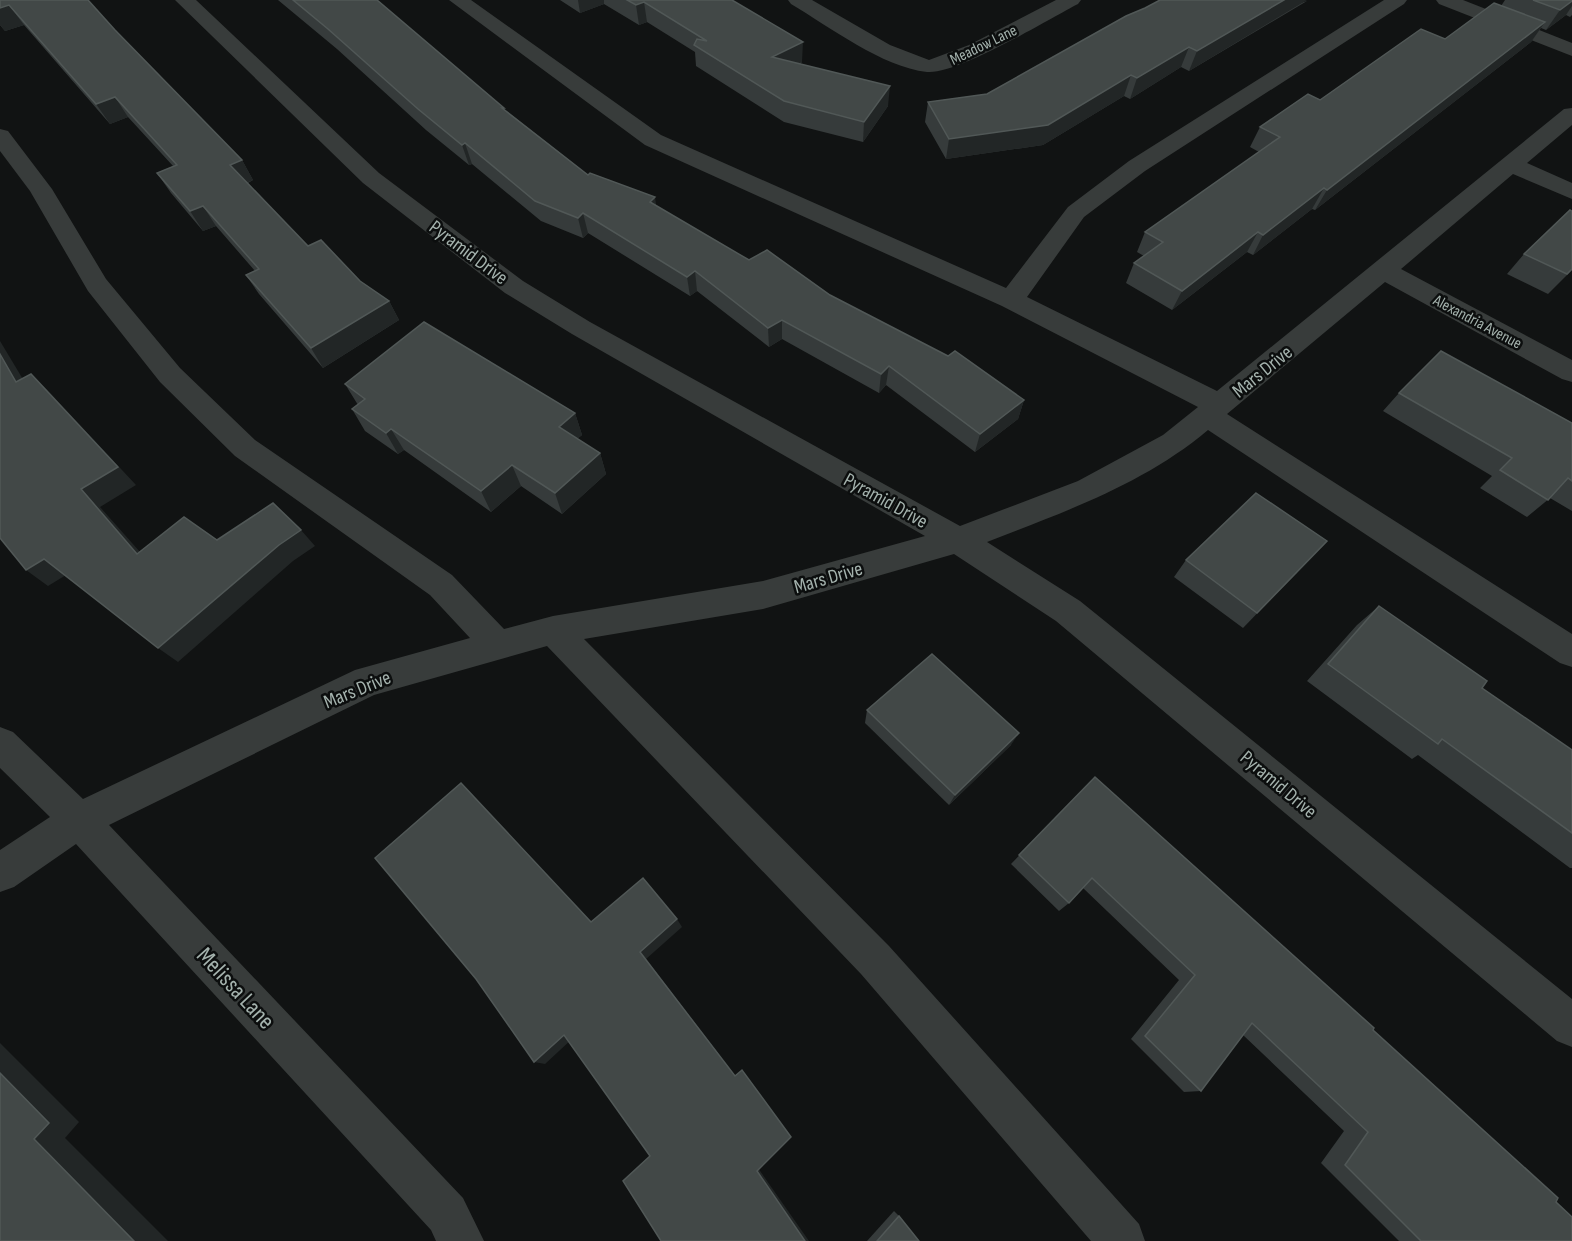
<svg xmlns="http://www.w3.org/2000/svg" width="1572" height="1241" font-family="'Sofia Sans Condensed',sans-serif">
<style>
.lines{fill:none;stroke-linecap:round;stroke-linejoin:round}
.minor{fill:#383c3b;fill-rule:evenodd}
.wall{fill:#363b3b}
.shaded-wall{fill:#222626}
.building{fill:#424847;stroke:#515857;stroke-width:1.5}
.labels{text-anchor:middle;stroke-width:5;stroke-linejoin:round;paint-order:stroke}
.far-street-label{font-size:16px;fill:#a4b2ad;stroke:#0c0e0e}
.street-label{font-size:20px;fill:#a4b2ad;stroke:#0c0e0e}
.near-street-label{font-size:24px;fill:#a4b2ad;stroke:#0c0e0e}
</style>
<rect width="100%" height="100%" fill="#111313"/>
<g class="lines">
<g class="minor">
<path d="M175 0H196L379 173 523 281 590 322 960 526 1078 481 1163 435 1198 407 1002 306 645 145 449 0H471L661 135 1006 288 1068 207 1129 161 1384 0H1407L1404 4 1145 171 1084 217 1027 297 1217 391 1564 109 1572 108V125L1527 163 1572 183V199L1513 174 1401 269 1572 360V382L1562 379 1385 282 1227 414 1572 634V667L1560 663 1208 430C1144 484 1064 512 987 542L1080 601 1572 999V1047L1557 1041 1056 621 954 554 763 609 584 639 889 946 1139 1224 1145 1241H1091L861 974 547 646 374 695 109 825 463 1198 484 1241H436L431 1230 76 844 14 887 0 892V850L50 817 0 768V727L13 732 83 799 355 670 470 638 430 595 235 456 160 382 88 291 30 191 0 151V129L8 131 52 189 106 279 180 368 255 440 452 575 504 629 553 616 763 581 925 536 572 334 505 293 363 183Z"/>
<path d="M788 0H812L890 45 929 60 969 45 1056 0H1081L1078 4C1047 20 957 75 927 72 882 67 830 27 791 4Z"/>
<polygon points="1436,0 1463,0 1572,43 1572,56 1439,4"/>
</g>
</g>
<g class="wall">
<polygon points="0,0 115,30 242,160 253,180 248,183 308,246 389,301 399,320 323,368 259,294 246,275 255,271 216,226 203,231 171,193 157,173 173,166 128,117 110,124 24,25 5,31 0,25"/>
<polygon points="278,0 377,0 505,110 588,175 656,206 749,260 830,295 1024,400 1018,419 975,452 886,385 879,393 782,339 769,347 697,291 690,296 588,233 583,238 541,221 472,164 469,165 426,130 337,49"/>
<polygon points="560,0 732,0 802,62 800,64 888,106 863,142 784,122 696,66 695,52 647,22 639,25 604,4 580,13"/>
<polygon points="1505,0 1572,0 1572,15 1570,17 1566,15 1546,30 1541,28 1531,42 1315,210 1312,209 1253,255 1247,252 1172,310 1126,283 1134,263 1144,256 1137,252 1145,232 1259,152 1250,147 1260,127 1320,100 1445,39 1501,6"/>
<polygon points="1307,1 1189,71 1181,67 1130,99 1124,96 1043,145 946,159 925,122 928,102 987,94"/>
<polygon points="1524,254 1572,270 1548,294 1507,274"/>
<polygon points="345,384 575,413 582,435 577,439 600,453 606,474 562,514 521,486 491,512 404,450 398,454 365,431 352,409 358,405"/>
<polygon points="1399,393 1572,423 1572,511 1550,498 1527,517 1480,488 1492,476 1383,411"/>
<polygon points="1327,541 1243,628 1174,577 1186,560"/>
<polygon points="1379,606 1482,688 1572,750 1572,868 1570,868 1418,755 1412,759 1307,681 1357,625"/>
<polygon points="867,710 1011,745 949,805 865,723"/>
<polygon points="1095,777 1373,1030 1556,1202 1572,1241 1399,1241 1321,1163 1344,1131 1243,1035 1201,1091 1184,1092 1131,1039 1179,980 1083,888 1069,903 1059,911 1011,864"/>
<polygon points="894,1211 899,1216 919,1241 867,1241"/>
</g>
<g class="shaded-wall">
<polygon points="578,0 604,0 604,4 580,13"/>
<polygon points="1284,0 1307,0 1189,71 1197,51"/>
<polygon points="1572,1 1572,6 1566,15 1546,30 1560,10"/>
<polygon points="644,2 647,22 639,25 636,5"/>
<polygon points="9,5 24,25 5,31 0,25 0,8"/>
<polygon points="1545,22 1531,42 1315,210 1327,190"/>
<polygon points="803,42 802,62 772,77 772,57"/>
<polygon points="1189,47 1181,67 1130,99 1137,78"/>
<polygon points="1131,75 1124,96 1043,145 946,159 949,139"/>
<polygon points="890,86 888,106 863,142 864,122"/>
<polygon points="115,97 128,117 110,124 96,104"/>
<polygon points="465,143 472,164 469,165 462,145"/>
<polygon points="242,160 253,180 242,185 230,165"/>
<polygon points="1324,188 1312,209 1253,255 1263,235"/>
<polygon points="655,197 658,217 650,202"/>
<polygon points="203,206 216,226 203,231 190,211"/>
<polygon points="583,213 588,233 583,238 578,218"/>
<polygon points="1258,232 1247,252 1172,310 1182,291"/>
<polygon points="695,271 697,291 690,296 687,277"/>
<polygon points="389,301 399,320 323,368 311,348"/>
<polygon points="782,320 782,339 769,347 768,328"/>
<polygon points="0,341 36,401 16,382 0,354"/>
<polygon points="889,366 886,385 879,393 881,374"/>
<polygon points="31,374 50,393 136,485 100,507 156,570 137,554 81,489"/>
<polygon points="1024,400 1018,419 975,452 980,434"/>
<polygon points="575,413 582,435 566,448 559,427"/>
<polygon points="391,429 404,450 398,454 386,433"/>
<polygon points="600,453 606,474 562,514 555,493"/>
<polygon points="512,465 521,486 491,512 481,491"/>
<polygon points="301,530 315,546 293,561 178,662 158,648 279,545"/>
<polygon points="44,559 66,575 48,586 26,570"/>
<polygon points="1019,733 1011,745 949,805 955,795"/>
<polygon points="461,783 473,796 598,930 591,922"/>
<polygon points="677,919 682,927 646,959 737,1078 735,1076 640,952"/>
<polygon points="564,1035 573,1038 545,1064 534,1062"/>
<polygon points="0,1043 79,1122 65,1138 168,1241 134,1241 34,1139 0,1073"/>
<polygon points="758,1168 809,1241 805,1241 757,1171"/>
</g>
<g class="building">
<polygon points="0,0 88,0 115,30 242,160 230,165 308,246 321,240 360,281 389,301 311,348 246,275 259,269 203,206 190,211 157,173 177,165 115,97 96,104 9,5 0,8"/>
<polygon points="293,0 377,0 504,108 502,108 588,175 590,173 655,197 650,202 749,260 767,250 830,295 948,356 955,351 1024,400 980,434 889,366 881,374 782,320 768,328 695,271 687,277 583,213 578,218 535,201 465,143 462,145 418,109 328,29"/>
<polygon points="627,0 732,0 803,42 772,57 890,86 864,122 784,101 694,45 697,39 707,41 644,2 636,5"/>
<polygon points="1160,0 1284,0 1197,51 1189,47 1137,78 1131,75 1048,125 949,139 928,102 987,94 1126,16 1145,8"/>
<polygon points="1533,0 1572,0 1572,1 1560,10"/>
<polygon points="1494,3 1545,22 1327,190 1324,188 1263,235 1258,232 1182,291 1134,263 1163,242 1145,232 1280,137 1260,127 1308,94 1320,100 1421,29 1445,39"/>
<polygon points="1570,210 1572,211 1572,269 1567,274 1524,254"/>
<polygon points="424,322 575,413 559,427 600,453 555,493 512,465 481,491 391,429 386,433 352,409 365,399 345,384"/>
<polygon points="1441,351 1572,423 1572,481 1568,478 1548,500 1500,470 1512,458 1399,393"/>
<polygon points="0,354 16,382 31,374 118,467 81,489 137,554 184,517 217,540 273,503 301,530 279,545 158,648 44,559 26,570 0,538"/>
<polygon points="1256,493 1327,541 1257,613 1186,560"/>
<polygon points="1379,606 1487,681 1482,688 1572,750 1572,833 1442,739 1438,744 1328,664"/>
<polygon points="932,654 1019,733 955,795 867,710"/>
<polygon points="1095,777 1374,1028 1373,1030 1558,1198 1556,1202 1572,1217 1572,1241 1421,1241 1345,1165 1368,1132 1252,1023 1201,1091 1145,1036 1195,975 1092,878 1069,903 1019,855"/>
<polygon points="461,783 591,922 643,878 677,919 640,952 735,1076 742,1070 791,1137 757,1171 805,1241 661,1241 623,1181 650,1156 564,1035 534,1062 476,979 375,858"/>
<polygon points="0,1073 49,1123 34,1139 134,1241 0,1241"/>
<polygon points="899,1216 919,1241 877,1241"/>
</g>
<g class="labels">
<g class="far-street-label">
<text transform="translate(983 44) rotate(-26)" y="6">Meadow Lane</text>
<text transform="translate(1478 321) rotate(28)" y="6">Alexandria Avenue</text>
</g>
<g class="street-label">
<text transform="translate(469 252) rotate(37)" y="7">Pyramid Drive</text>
<text transform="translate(1262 371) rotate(-39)" y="7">Mars Drive</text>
<text transform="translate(886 500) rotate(29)" y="7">Pyramid Drive</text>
<text transform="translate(828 577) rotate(-16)" y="7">Mars Drive</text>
<text transform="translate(357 689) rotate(-22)" y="7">Mars Drive</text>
<text transform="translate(1279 784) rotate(40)" y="7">Pyramid Drive</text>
</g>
<g class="near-street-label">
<text transform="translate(236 988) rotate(47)" y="8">Melissa Lane</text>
</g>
</g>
</svg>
